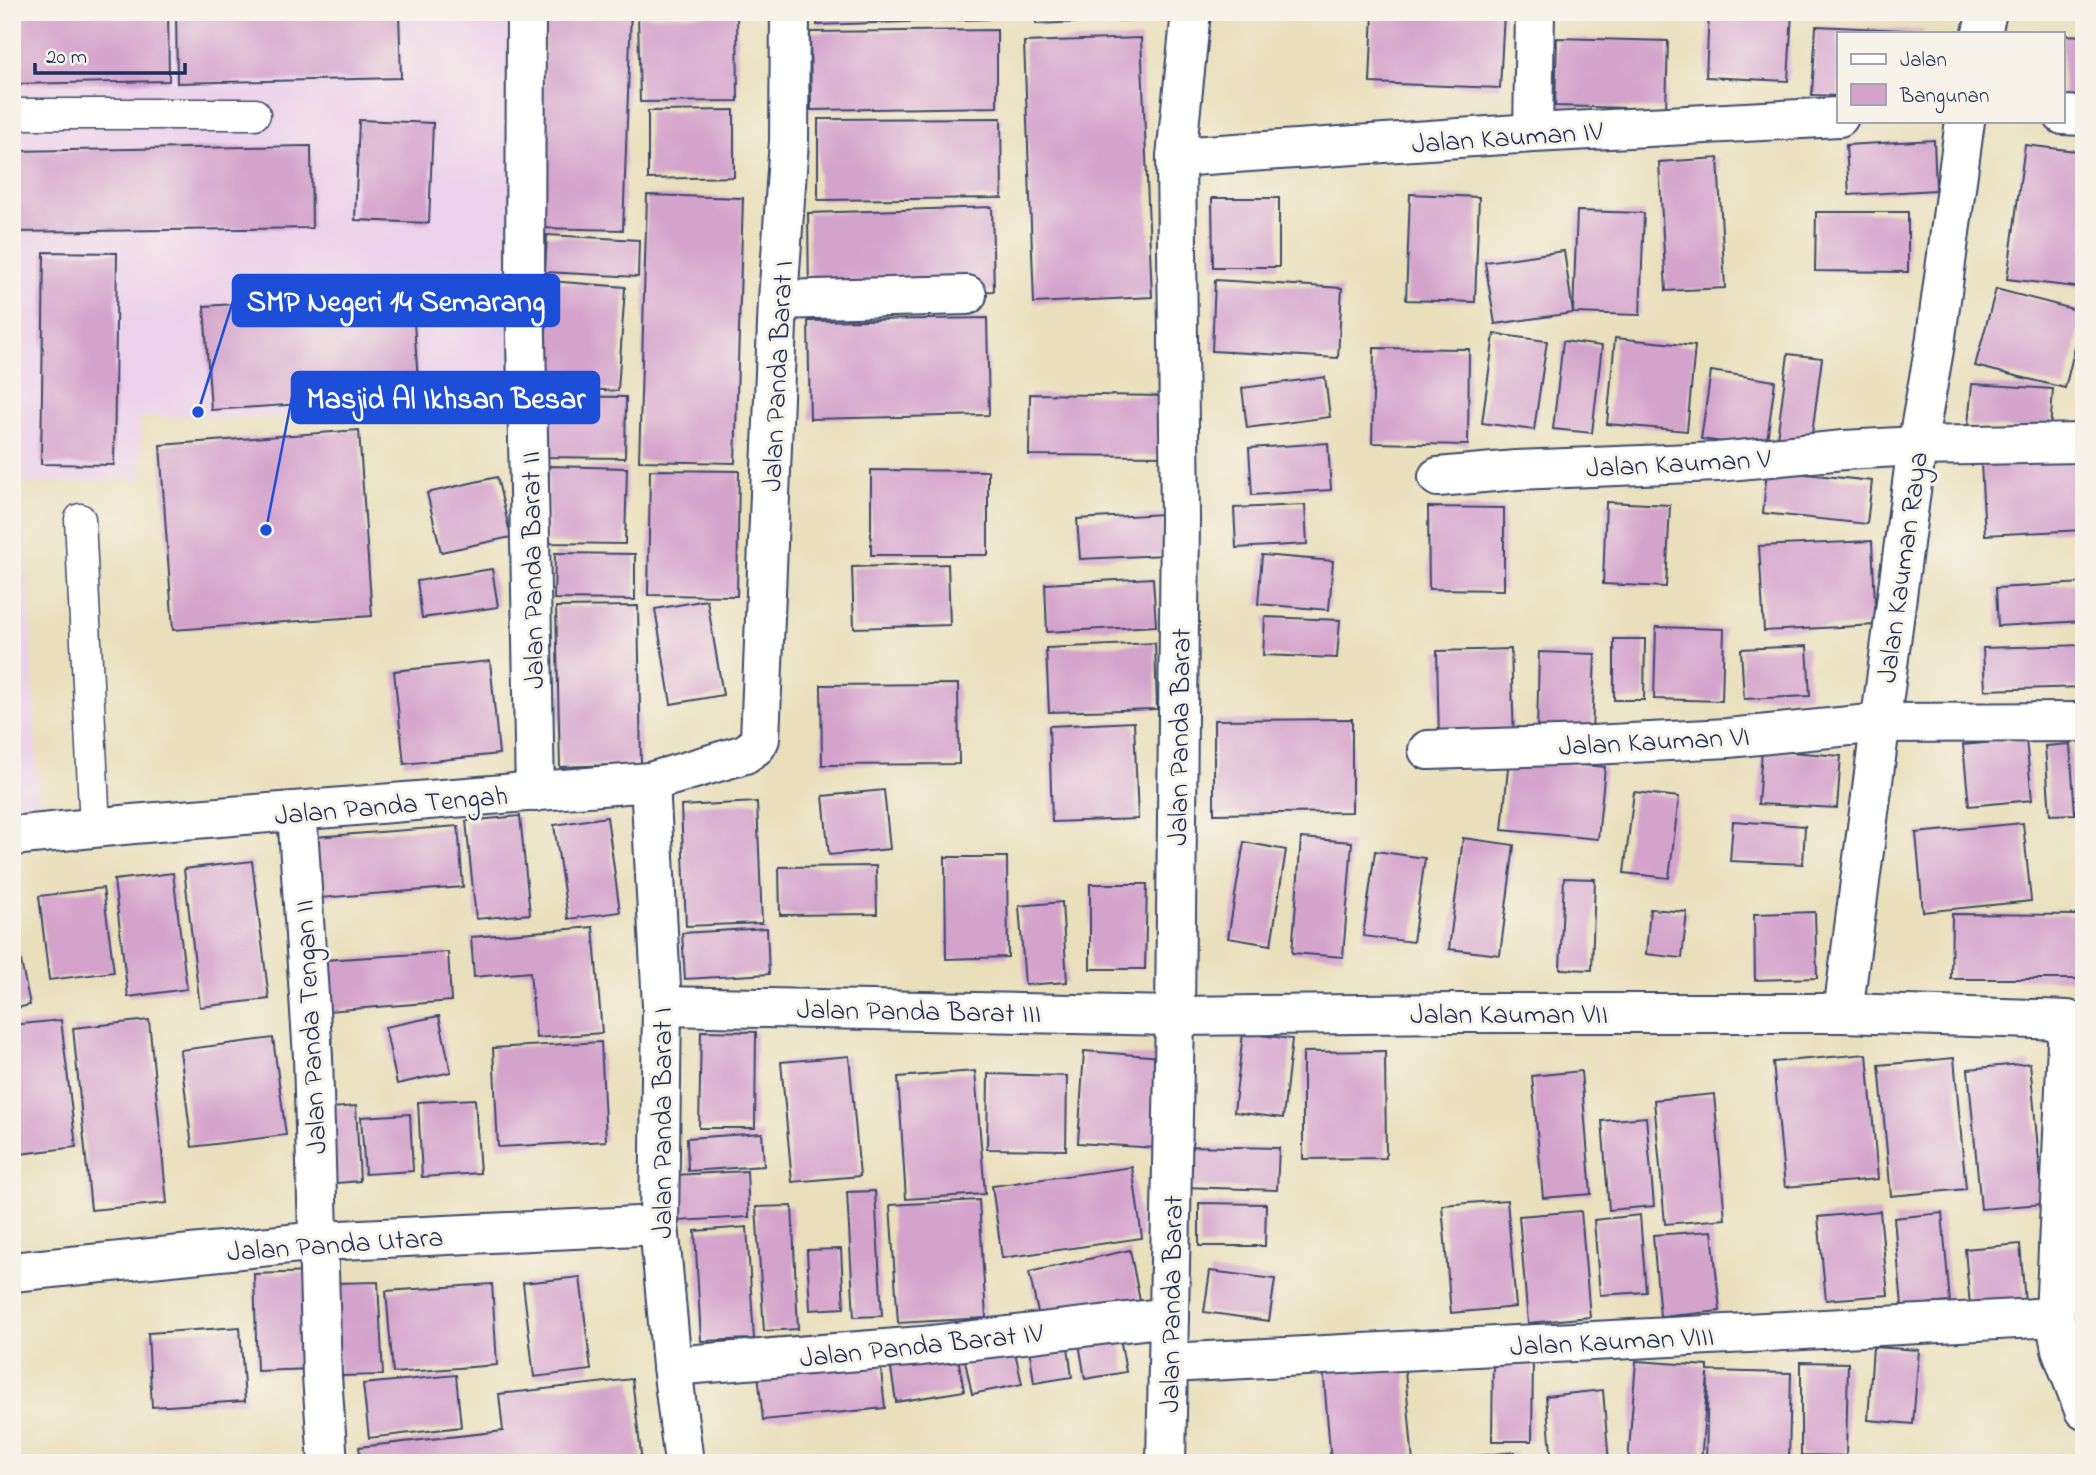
<svg xmlns="http://www.w3.org/2000/svg" width="2096" height="1475" font-family="'Indie Flower',sans-serif">
<style>
.built{fill:#ecd1ea}
.building{fill:#d4a3cc}
.lines{fill:none;stroke-linecap:round;stroke-linejoin:round}
.service-casing{stroke:#3a496c;stroke-width:33}
.minor-casing{stroke:#3a496c;stroke-width:42}
.service{stroke:#fff;stroke-width:30}
.minor{stroke:#fff;stroke-width:38}
.labels{text-anchor:middle;stroke-width:6;stroke-linejoin:round;paint-order:stroke}
.street-label{font-size:28px;fill:#1b2f5e;stroke:#f7f3e8}
.leader{fill:none;stroke:#1d4ed8;stroke-width:2.5}
.callout-dot{fill:#1d4ed8;stroke:#f7f3e8;stroke-width:2.5}
.callout{fill:#1d4ed8;stroke:#1d4ed8;stroke-width:2.5}
.callout-label{font-size:30px;text-anchor:middle;font-weight:bold;fill:#fff}
</style>
<rect width="100%" height="100%" fill="#f7f3e8"/>
<filter id="ink" filterUnits="userSpaceOnUse"><feTurbulence type="fractalNoise" baseFrequency=".0143" numOctaves="2"/><feDisplacementMap in="SourceGraphic" scale="14" xChannelSelector="R" yChannelSelector="G"/><feConvolveMatrix kernelMatrix="1 2 1 2 8 2 1 2 1" color-interpolation-filters="sRGB"/></filter>
<filter id="wash" filterUnits="userSpaceOnUse"><feTurbulence type="fractalNoise" baseFrequency=".00686" numOctaves="4" result="noise"/><feDisplacementMap in="SourceGraphic" scale="28" xChannelSelector="R" yChannelSelector="G"/><feGaussianBlur stdDeviation="1.57" result="paint"/><feColorMatrix in="noise" values="0 0 0 0 0 0 0 0 0 0 0 0 0 0 0 0 0 1.4 0 .05"/><feComposite in="paint" operator="in"/></filter>
<g filter="url(#wash)">
<rect width="100%" height="100%" fill="#e9dfbb"/>
<polygon class="built" points="12,12 519,12 509,407 251,418 140,417 142,479 23,484 39,810 12,813"/>
<g id="blocks">
<g class="building">
<polygon points="12,12 168,12 169,81 12,84"/>
<polygon points="176,12 399,12 401,78 177,83"/>
<polygon points="425,12 499,12 499,15 426,18"/>
<polygon points="546,12 631,12 623,230 538,228"/>
<polygon points="817,12 988,12 988,19 817,25"/>
<polygon points="1036,12 1156,12 1156,19 1036,24"/>
<polygon points="1373,12 1504,12 1500,88 1370,83"/>
<polygon points="1709,12 1792,12 1788,81 1706,77"/>
<polygon points="737,14 738,101 640,102 638,16"/>
<polygon points="1816,26 1923,31 1923,33 1839,33 1839,96 1812,95"/>
<polygon points="997,30 997,107 811,110 810,32"/>
<polygon points="2063,35 2084,36 2084,100 2063,98"/>
<polygon points="1141,38 1152,297 1034,303 1024,42"/>
<polygon points="1557,38 1668,41 1666,109 1555,106"/>
<polygon points="734,110 734,177 648,179 648,111"/>
<polygon points="1001,118 1002,198 818,200 818,119"/>
<polygon points="359,120 433,123 429,223 355,220"/>
<polygon points="1934,140 1936,190 1849,195 1846,145"/>
<polygon points="2025,145 2084,152 2084,288 2007,279"/>
<polygon points="311,146 312,228 14,232 13,151"/>
<polygon points="1718,158 1725,288 1666,291 1659,162"/>
<polygon points="1410,194 1479,197 1475,302 1406,300"/>
<polygon points="647,195 743,198 735,463 639,461"/>
<polygon points="1212,198 1279,198 1279,267 1213,267"/>
<polygon points="992,207 994,291 809,297 808,213"/>
<polygon points="1577,211 1644,213 1640,315 1573,313"/>
<polygon points="1816,212 1908,212 1908,272 1815,271"/>
<polygon points="547,235 639,240 638,277 545,272"/>
<polygon points="1564,251 1573,313 1495,324 1485,262"/>
<polygon points="44,252 117,253 114,465 41,464"/>
<polygon points="1215,280 1342,288 1338,358 1212,351"/>
<polygon points="550,281 625,287 618,391 541,386"/>
<polygon points="1996,289 2084,312 2065,388 1975,366"/>
<polygon points="412,293 419,396 211,410 204,306"/>
<polygon points="987,318 989,415 810,419 808,321"/>
<polygon points="1494,334 1547,341 1534,430 1482,423"/>
<polygon points="1615,338 1695,346 1687,431 1607,424"/>
<polygon points="1563,341 1602,346 1592,433 1553,429"/>
<polygon points="1374,348 1469,349 1468,445 1372,443"/>
<polygon points="1788,354 1822,358 1811,442 1777,439"/>
<polygon points="1711,371 1775,381 1766,448 1701,439"/>
<polygon points="1325,377 1330,417 1247,428 1242,388"/>
<polygon points="1972,384 2053,389 2050,431 1968,425"/>
<polygon points="1030,394 1167,396 1167,456 1029,455"/>
<polygon points="542,396 626,397 625,458 541,457"/>
<polygon points="359,430 372,616 173,630 160,445"/>
<polygon points="1328,443 1331,490 1252,495 1249,448"/>
<polygon points="2084,458 2084,530 1985,535 1981,464"/>
<polygon points="549,466 627,468 625,544 547,543"/>
<polygon points="650,470 739,471 737,596 648,595"/>
<polygon points="871,470 988,471 988,555 871,555"/>
<polygon points="1767,470 1872,481 1867,524 1763,513"/>
<polygon points="497,477 511,537 441,552 427,493"/>
<polygon points="1606,502 1670,505 1666,587 1603,584"/>
<polygon points="1305,505 1307,544 1236,548 1234,508"/>
<polygon points="1428,507 1504,508 1504,590 1429,589"/>
<polygon points="1163,514 1165,555 1080,559 1077,519"/>
<polygon points="1872,541 1876,625 1764,631 1759,546"/>
<polygon points="555,553 635,554 635,600 554,599"/>
<polygon points="1262,555 1333,561 1329,610 1258,604"/>
<polygon points="948,564 950,625 854,628 852,567"/>
<polygon points="492,569 498,607 422,618 417,581"/>
<polygon points="1153,578 1156,626 1047,632 1045,584"/>
<polygon points="2084,583 2084,621 1998,626 1996,588"/>
<polygon points="707,600 723,695 671,704 655,609"/>
<polygon points="638,606 641,764 560,767 556,607"/>
<polygon points="1265,617 1340,620 1337,658 1263,655"/>
<polygon points="1656,627 1724,629 1722,701 1654,699"/>
<polygon points="1614,639 1645,639 1644,700 1614,700"/>
<polygon points="1155,643 1157,709 1049,712 1046,648"/>
<polygon points="2084,645 2084,687 1985,690 1983,648"/>
<polygon points="1807,646 1810,696 1744,699 1741,649"/>
<polygon points="1511,649 1514,741 1439,743 1437,651"/>
<polygon points="1539,652 1595,654 1592,733 1537,731"/>
<polygon points="490,661 499,754 404,764 394,671"/>
<polygon points="958,684 959,764 822,765 821,685"/>
<polygon points="1352,719 1352,812 1214,814 1214,720"/>
<polygon points="1134,722 1138,819 1052,822 1049,726"/>
<polygon points="2026,739 2032,800 1969,806 1963,745"/>
<polygon points="2070,744 2075,814 2050,815 2045,746"/>
<polygon points="1762,750 1841,756 1837,808 1758,804"/>
<polygon points="1509,758 1605,767 1598,839 1502,830"/>
<polygon points="884,790 890,849 829,855 823,796"/>
<polygon points="1634,792 1679,797 1669,878 1624,873"/>
<polygon points="757,802 762,923 686,926 681,806"/>
<polygon points="520,816 530,914 476,919 466,821"/>
<polygon points="607,817 620,912 568,919 554,825"/>
<polygon points="1733,821 1805,826 1803,864 1730,861"/>
<polygon points="2023,823 2031,901 1923,912 1916,833"/>
<polygon points="458,826 463,887 320,898 315,837"/>
<polygon points="1301,838 1352,842 1343,957 1292,953"/>
<polygon points="1463,838 1514,845 1500,955 1449,949"/>
<polygon points="1244,842 1286,850 1271,945 1228,938"/>
<polygon points="1375,851 1425,858 1413,942 1363,936"/>
<polygon points="945,857 1007,857 1008,957 946,959"/>
<polygon points="252,861 269,999 200,1007 184,869"/>
<polygon points="876,866 877,914 780,915 779,867"/>
<polygon points="173,873 187,989 128,997 114,880"/>
<polygon points="1564,878 1595,879 1592,970 1560,969"/>
<polygon points="1090,884 1147,884 1145,969 1090,969"/>
<polygon points="103,888 114,972 49,980 39,896"/>
<polygon points="1062,902 1067,982 1025,985 1019,906"/>
<polygon points="1650,909 1687,912 1682,958 1646,954"/>
<polygon points="1815,912 1817,978 1755,980 1754,914"/>
<polygon points="1952,914 2082,915 2082,979 1951,979"/>
<polygon points="12,918 30,1005 12,1009"/>
<polygon points="593,927 602,1033 536,1038 530,972 474,977 471,937"/>
<polygon points="767,928 769,974 685,979 682,933"/>
<polygon points="448,952 451,1001 328,1011 324,960"/>
<polygon points="439,1016 451,1072 397,1084 385,1027"/>
<polygon points="61,1020 76,1147 12,1155 12,1025"/>
<polygon points="149,1020 167,1203 91,1210 73,1028"/>
<polygon points="701,1031 756,1032 755,1128 699,1128"/>
<polygon points="1243,1033 1292,1039 1283,1118 1234,1112"/>
<polygon points="273,1038 286,1135 192,1147 180,1050"/>
<polygon points="601,1042 606,1141 498,1147 493,1048"/>
<polygon points="1084,1051 1162,1057 1156,1148 1078,1143"/>
<polygon points="1385,1051 1386,1158 1303,1159 1303,1052"/>
<polygon points="1867,1054 1878,1179 1785,1187 1773,1062"/>
<polygon points="849,1056 860,1176 792,1182 781,1062"/>
<polygon points="1954,1058 1966,1189 1891,1196 1879,1065"/>
<polygon points="2030,1063 2043,1204 1981,1209 1968,1069"/>
<polygon points="975,1071 985,1194 906,1199 898,1077"/>
<polygon points="1581,1071 1591,1194 1543,1198 1532,1076"/>
<polygon points="988,1074 1067,1076 1066,1150 987,1149"/>
<polygon points="1714,1094 1725,1219 1665,1224 1654,1100"/>
<polygon points="475,1099 480,1173 422,1177 418,1102"/>
<polygon points="356,1106 360,1181 325,1184 320,1109"/>
<polygon points="410,1114 413,1171 365,1174 361,1117"/>
<polygon points="1646,1117 1654,1206 1609,1210 1602,1121"/>
<polygon points="762,1133 764,1166 688,1171 687,1138"/>
<polygon points="1184,1146 1279,1148 1277,1190 1183,1187"/>
<polygon points="1132,1167 1142,1238 1002,1258 992,1186"/>
<polygon points="747,1171 749,1217 678,1221 675,1175"/>
<polygon points="875,1191 882,1316 854,1317 847,1192"/>
<polygon points="979,1200 986,1318 898,1323 890,1205"/>
<polygon points="1507,1200 1516,1307 1451,1313 1442,1205"/>
<polygon points="1199,1203 1266,1204 1265,1246 1199,1246"/>
<polygon points="792,1206 798,1329 764,1331 756,1207"/>
<polygon points="1581,1211 1590,1317 1528,1323 1519,1216"/>
<polygon points="1880,1211 1888,1295 1826,1300 1818,1217"/>
<polygon points="1942,1213 1950,1302 1902,1306 1894,1218"/>
<polygon points="1640,1215 1646,1292 1600,1295 1594,1220"/>
<polygon points="747,1227 754,1339 701,1341 695,1231"/>
<polygon points="1712,1231 1720,1311 1660,1317 1653,1235"/>
<polygon points="2020,1244 2026,1314 1971,1318 1965,1249"/>
<polygon points="841,1249 844,1308 810,1310 807,1250"/>
<polygon points="1130,1250 1140,1301 1040,1322 1029,1272"/>
<polygon points="1210,1271 1275,1279 1269,1321 1204,1312"/>
<polygon points="310,1272 312,1369 257,1371 254,1274"/>
<polygon points="580,1277 591,1370 534,1377 523,1283"/>
<polygon points="378,1282 383,1375 339,1376 335,1283"/>
<polygon points="492,1284 497,1365 393,1373 386,1291"/>
<polygon points="240,1327 245,1401 152,1407 148,1333"/>
<polygon points="1120,1337 1126,1372 1085,1379 1079,1343"/>
<polygon points="1067,1340 1072,1377 1034,1383 1029,1346"/>
<polygon points="1014,1347 1022,1384 972,1394 964,1356"/>
<polygon points="1873,1347 1919,1350 1913,1424 1868,1420"/>
<polygon points="957,1352 964,1391 896,1402 890,1362"/>
<polygon points="1493,1356 1533,1357 1532,1441 1492,1441"/>
<polygon points="1404,1359 1413,1463 1331,1463 1323,1366"/>
<polygon points="880,1361 885,1408 763,1420 758,1374"/>
<polygon points="1636,1361 1708,1366 1708,1371 1791,1373 1789,1463 1706,1463 1708,1374 1701,1463 1628,1463"/>
<polygon points="1801,1362 1848,1363 1846,1456 1801,1455"/>
<polygon points="456,1375 461,1427 369,1438 363,1384"/>
<polygon points="632,1379 642,1463 361,1463 359,1447 503,1431 499,1394"/>
<polygon points="1603,1390 1609,1463 1552,1463 1546,1396"/>
<polygon points="1515,1452 1516,1463 1457,1463 1456,1458"/>
</g>
</g>
</g>
<g filter="url(#ink)">
<use href="#blocks" fill-opacity="0" stroke="#3a496c" stroke-width="2"/>
<g class="lines">
<defs>
<g id="service">
<polyline points="12,114 255,114"/>
<polyline points="80,519 95,828"/>
</g>
<g id="minor">
<polyline points="526,12 525,287 535,792"/>
<polyline points="1982,33 1987,12"/>
<polyline points="2063,115 2084,116"/>
<polyline points="1533,133 1535,12"/>
<polyline points="1176,157 1533,133 1839,117"/>
<polyline points="778,300 967,295"/>
<polyline points="1438,477 1516,470 1717,462 1844,450 1917,446 2084,443"/>
<polyline points="1428,750 1592,745 1728,738 1880,723 2084,722"/>
<polyline points="650,782 662,1006 659,1225 672,1366 684,1463"/>
<polyline points="297,812 313,1057 322,1376 328,1463"/>
<polyline points="12,836 133,824 650,782 745,754 756,746 760,739 778,300 789,141 790,12"/>
<polyline points="662,1006 1175,1016 1455,1013 1843,1013 2068,1020 2055,1317 2061,1349 2084,1410"/>
<polyline points="1843,1013 1898,588 1917,446 1935,344 1965,121"/>
<polyline points="12,1272 319,1241 659,1225"/>
<polyline points="1169,1363 2055,1317"/>
<polyline points="672,1366 922,1346 1169,1317"/>
<polyline points="1166,1463 1175,1016 1180,520 1176,157 1191,12"/>
</g>
</defs>
<use href="#service" class="service-casing"/>
<use href="#minor" class="minor-casing"/>
<use href="#service" class="service"/>
<use href="#minor" class="minor"/>
</g>
</g>
<g class="labels">
<g class="street-label">
<text transform="translate(1507 136) rotate(-4)" y="10">Jalan Kauman IV</text>
<text transform="translate(776 376) rotate(-87)" y="10">Jalan Panda Barat I</text>
<text transform="translate(1678 462) rotate(-3)" y="10">Jalan Kauman V</text>
<text transform="translate(1901 567) rotate(-82)" y="10">Jalan Kauman Raya</text>
<text transform="translate(531 570) rotate(-91)" y="10">Jalan Panda Barat II</text>
<text transform="translate(1178 737) rotate(-89)" y="10">Jalan Panda Barat</text>
<text transform="translate(1654 740) rotate(-3)" y="10">Jalan Kauman VI</text>
<text transform="translate(391 804) rotate(-5)" y="10">Jalan Panda Tengah</text>
<text transform="translate(919 1010) rotate(1)" y="10">Jalan Panda Barat III</text>
<text x="1509" y="1023">Jalan Kauman VII</text>
<text transform="translate(309 1027) rotate(-93)" y="10">Jalan Panda Tengan II</text>
<text transform="translate(661 1123) rotate(-90)" y="10">Jalan Panda Barat I</text>
<text transform="translate(335 1243) rotate(-4)" y="10">Jalan Panda Utara</text>
<text transform="translate(1170 1304) rotate(-89)" y="10">Jalan Panda Barat</text>
<text transform="translate(1612 1340) rotate(-3)" y="10">Jalan Kauman VIII</text>
<text transform="translate(921 1344) rotate(-6)" y="10">Jalan Panda Barat IV</text>
</g>
</g>
<path class="leader" d="M198 412L233 301M266 530L292 397"/>
<g class="callout-dot">
<circle cx="198" cy="412" r="7"/>
<circle cx="266" cy="530" r="7"/>
</g>
<g class="callout">
<rect x="233" y="275" width="326" height="51" rx="7"/>
<rect x="292" y="372" width="307" height="51" rx="7"/>
</g>
<g class="callout-label">
<text x="396" y="311">SMP Negeri 14 Semarang</text>
<text x="446" y="408">Masjid Al Ikhsan Besar</text>
</g>
<rect width="2096" height="1475" fill="none" stroke="#f7f3e8" stroke-width="42"/>
<rect x="1837" y="32" width="228" height="91" fill="#f7f3e8" stroke="#9fa5b1" stroke-width="2"/>
<rect x="1851" y="54" width="35" height="10" fill="#ffffff" stroke="#9fa5b1" stroke-width="2"/>
<text x="1900" y="66" font-size="21" fill="#1b2f5e">Jalan</text>
<rect x="1851" y="84" width="35" height="21" fill="#d4a3cc" stroke="#9fa5b1" stroke-width="2"/>
<text x="1900" y="102" font-size="21" fill="#1b2f5e">Bangunan</text>
<path d="M35 63v10h150v-10" fill="none" stroke="#1b2f5e" stroke-width="3.5"/>
<text x="46" y="63" font-size="21" fill="#1b2f5e" stroke="#f7f3e8" stroke-width="5" paint-order="stroke">20 m</text>
</svg>
